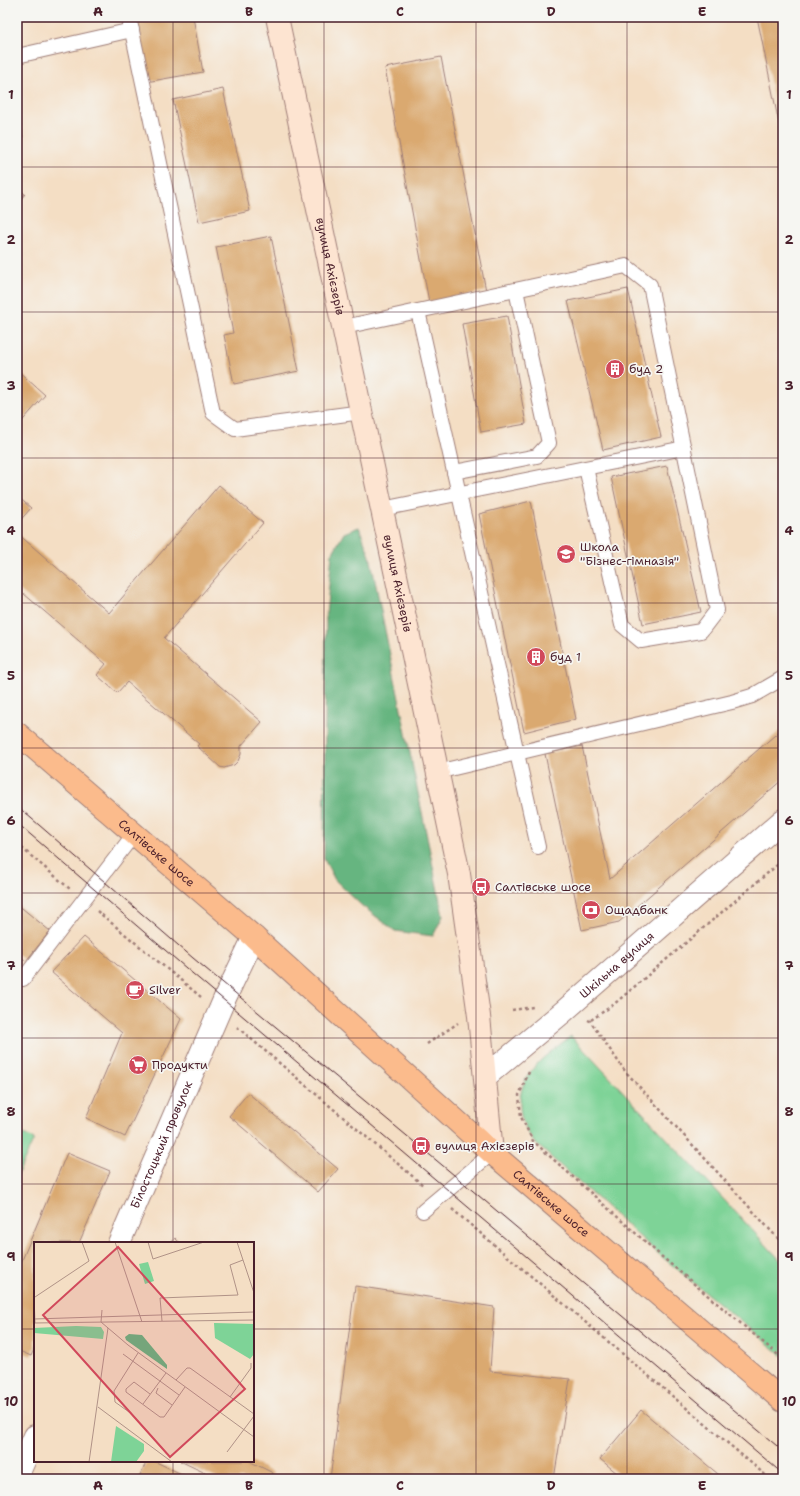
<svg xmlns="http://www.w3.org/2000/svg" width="800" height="1496" font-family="'Shantell Sans',sans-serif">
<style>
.green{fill:#7ed397;stroke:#647961}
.forest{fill:#66b580;stroke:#586a56}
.building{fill:#daa96f}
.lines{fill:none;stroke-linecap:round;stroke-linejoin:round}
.lane-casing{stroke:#9f7e78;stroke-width:16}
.street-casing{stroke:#9f7e78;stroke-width:24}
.secondary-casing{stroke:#9f7e78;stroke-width:24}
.primary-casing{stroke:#9f7e78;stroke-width:24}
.path{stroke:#9f7e78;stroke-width:2.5;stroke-dasharray:3 3;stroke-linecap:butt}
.lane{stroke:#fff;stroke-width:14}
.street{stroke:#fff;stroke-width:22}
.secondary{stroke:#fde4d1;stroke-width:22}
.primary{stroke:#fbbb8c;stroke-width:22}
.tram{stroke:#4a1f2b;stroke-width:1}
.grid{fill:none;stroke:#4a1f2b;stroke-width:1;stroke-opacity:0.55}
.labels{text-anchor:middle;stroke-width:3.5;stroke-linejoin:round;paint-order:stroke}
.street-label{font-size:12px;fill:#4a1f2b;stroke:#f6f6f2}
.poi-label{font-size:12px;fill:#4a1f2b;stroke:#f6f6f2;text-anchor:start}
.inset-road{fill:none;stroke:#b09287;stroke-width:1}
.view{fill:#d1495b;fill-opacity:0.15;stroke:#d1495b;stroke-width:2}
.inset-edge{fill:none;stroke:#4a1f2b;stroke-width:2}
.neatline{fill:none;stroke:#4a1f2b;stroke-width:1.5}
.grid-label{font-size:13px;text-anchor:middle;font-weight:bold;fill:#4a1f2b}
</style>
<rect width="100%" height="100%" fill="#f6f6f2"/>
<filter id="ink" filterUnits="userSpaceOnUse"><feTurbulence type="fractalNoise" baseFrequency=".025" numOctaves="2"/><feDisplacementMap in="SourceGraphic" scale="8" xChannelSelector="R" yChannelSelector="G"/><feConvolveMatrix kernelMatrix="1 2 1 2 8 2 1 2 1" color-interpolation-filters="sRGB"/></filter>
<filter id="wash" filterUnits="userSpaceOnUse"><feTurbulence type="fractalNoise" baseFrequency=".012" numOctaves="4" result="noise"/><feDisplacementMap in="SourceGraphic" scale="16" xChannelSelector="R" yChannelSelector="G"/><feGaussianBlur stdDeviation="0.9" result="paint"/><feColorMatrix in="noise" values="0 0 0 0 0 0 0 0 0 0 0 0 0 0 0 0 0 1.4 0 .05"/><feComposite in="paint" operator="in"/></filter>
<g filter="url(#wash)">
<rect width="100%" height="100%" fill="#f4dec4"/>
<g class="green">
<path d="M571 1036 783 1263V1356L661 1256 533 1141C529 1133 522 1124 521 1115 514 1075 543 1058 571 1036Z"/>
<polygon points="17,1131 34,1139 17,1176"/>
</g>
<polygon class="forest" points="359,527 370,556 443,916 433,936 395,931 361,905 335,880 324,859 326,615 332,554 344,533"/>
<g id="blocks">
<g class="building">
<polygon points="134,17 193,17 203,72 146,82"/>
<polygon points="757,17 783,17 783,138 782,138"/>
<polygon points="441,57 486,291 429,302 385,68"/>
<polygon points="223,89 250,211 199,222 173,100"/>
<polygon points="17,105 23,138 17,140"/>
<polygon points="17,187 25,194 17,204"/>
<polygon points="271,236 299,371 234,384 224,335 233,333 216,247"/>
<polygon points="628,289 661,437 603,450 568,301"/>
<polygon points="507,316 526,424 481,432 462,324"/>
<polygon points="17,370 45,395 17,427"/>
<polygon points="667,466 701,612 643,624 611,477"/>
<polygon points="219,485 263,523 164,638 262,722 241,746 241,754 238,761 234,765 224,768 220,767 197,746 199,744 127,682 117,693 97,675 106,664 17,588 17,533 109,613"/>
<polygon points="17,496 31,508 17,524"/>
<polygon points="531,501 576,719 524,732 479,514"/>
<polygon points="783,728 783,779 619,922 582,930 545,754 582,746 610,879"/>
<polygon points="17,904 50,931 26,961 17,954"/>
<polygon points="84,937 181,1019 125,1137 86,1118 122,1033 51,972"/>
<polygon points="248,1093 338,1169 318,1192 229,1116"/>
<polygon points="67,1153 110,1171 79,1243 35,1243 35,1347 31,1356 17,1350 17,1272"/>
<polygon points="175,1238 180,1243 171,1243"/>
<polygon points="355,1286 494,1307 490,1371 570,1379 554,1479 330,1479"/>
<polygon points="641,1410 724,1479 624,1479 600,1459"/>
<polygon points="147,1461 154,1461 192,1479 138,1479"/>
<polygon points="180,1461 249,1461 273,1473 270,1479 218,1479"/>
</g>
</g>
</g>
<g filter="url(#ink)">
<use href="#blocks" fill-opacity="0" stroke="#9f7e78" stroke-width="1"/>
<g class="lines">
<defs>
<g id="lane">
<polyline points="129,17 213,413 235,429 362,412"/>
<polyline points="17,56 132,30"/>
<polyline points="418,311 538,847"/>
<polyline points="344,327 626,266 650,285 717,610 701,631 641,641 622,625 586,468"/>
<polyline points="454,472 537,456 549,443 516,290"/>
<polyline points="382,509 684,448"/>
<polyline points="437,772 732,702 752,696 783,678"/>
<polyline points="17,974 23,979 134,834"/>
<polyline points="423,1211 492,1153"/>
</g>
<g id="street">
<path id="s1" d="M485 1077 563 1012 783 820"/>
<path id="s2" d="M119 1243 224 1000 254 937"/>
<polyline points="17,1477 35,1436"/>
</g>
<g id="secondary">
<path id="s3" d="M277 17 410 641 459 874 479 1016 492 1153"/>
</g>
<g id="primary">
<path id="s4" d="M17 733 254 937 492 1153 783 1401"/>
</g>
</defs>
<use href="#lane" class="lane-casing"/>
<use href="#street" class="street-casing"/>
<use href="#secondary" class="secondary-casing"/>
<use href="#primary" class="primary-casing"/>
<g class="path">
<polyline points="17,844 70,889"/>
<polyline points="97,911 201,997"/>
<polyline points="512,1010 533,1007"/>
<polyline points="588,1020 590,1021 625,1071 783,1244"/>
<polyline points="591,1020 613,1005 783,860"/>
<polyline points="237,1027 424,1186"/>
<polyline points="427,1044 458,1023"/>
<polyline points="529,1072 519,1095 521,1117 533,1141 661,1256 783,1359"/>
<polyline points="452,1209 770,1479"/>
</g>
<use href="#lane" class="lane"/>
<use href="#street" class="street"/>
<use href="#secondary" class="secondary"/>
<use href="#primary" class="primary"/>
<g class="tram">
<polyline points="17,806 193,958 460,1180 783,1451"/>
<polyline points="17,823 186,968 783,1474"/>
</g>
</g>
</g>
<path class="grid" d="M173 17V1243M324 17V1479M476 17V1479M627 17V1479M17 167H783M17 312H783M17 458H783M17 603H783M17 748H783M17 893H783M17 1038H783M17 1184H783M17 1329H35M253 1329H783M173 1461V1479"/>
<defs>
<symbol id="building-disc" viewBox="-11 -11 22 22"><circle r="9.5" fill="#d1495b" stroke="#f6f6f2"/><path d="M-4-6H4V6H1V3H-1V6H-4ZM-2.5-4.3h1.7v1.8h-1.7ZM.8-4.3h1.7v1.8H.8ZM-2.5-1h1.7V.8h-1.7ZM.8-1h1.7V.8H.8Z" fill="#fff"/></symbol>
<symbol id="school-disc" viewBox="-11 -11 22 22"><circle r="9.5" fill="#d1495b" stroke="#f6f6f2"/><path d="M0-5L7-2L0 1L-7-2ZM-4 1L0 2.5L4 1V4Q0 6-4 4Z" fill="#fff"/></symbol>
<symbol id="bus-disc" viewBox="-11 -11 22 22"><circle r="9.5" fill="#d1495b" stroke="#f6f6f2"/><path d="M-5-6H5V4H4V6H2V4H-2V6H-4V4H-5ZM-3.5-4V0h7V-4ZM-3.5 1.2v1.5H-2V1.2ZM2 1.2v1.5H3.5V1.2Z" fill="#fff"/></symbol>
<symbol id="bank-disc" viewBox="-11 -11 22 22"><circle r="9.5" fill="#d1495b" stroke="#f6f6f2"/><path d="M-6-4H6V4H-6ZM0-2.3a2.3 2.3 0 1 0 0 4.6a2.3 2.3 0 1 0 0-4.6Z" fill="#fff"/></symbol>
<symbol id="cafe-disc" viewBox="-11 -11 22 22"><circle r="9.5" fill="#d1495b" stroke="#f6f6f2"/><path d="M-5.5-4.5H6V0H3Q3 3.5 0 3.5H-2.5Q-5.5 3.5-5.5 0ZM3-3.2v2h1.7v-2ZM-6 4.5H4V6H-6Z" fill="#fff"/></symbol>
<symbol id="supermarket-disc" viewBox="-11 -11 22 22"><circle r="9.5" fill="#d1495b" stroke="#f6f6f2"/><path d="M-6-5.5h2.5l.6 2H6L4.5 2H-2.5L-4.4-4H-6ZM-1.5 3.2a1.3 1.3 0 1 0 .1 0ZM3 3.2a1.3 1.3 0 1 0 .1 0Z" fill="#fff"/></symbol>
</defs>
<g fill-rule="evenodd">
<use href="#building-disc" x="604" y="358" width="22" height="22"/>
<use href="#school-disc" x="555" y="543" width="22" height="22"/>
<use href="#building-disc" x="525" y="646" width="22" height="22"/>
<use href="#bus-disc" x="470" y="876" width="22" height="22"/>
<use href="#bank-disc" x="580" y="899" width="22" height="22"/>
<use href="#cafe-disc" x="124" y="979" width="22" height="22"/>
<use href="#supermarket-disc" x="127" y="1054" width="22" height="22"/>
<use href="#bus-disc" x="410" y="1135" width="22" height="22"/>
</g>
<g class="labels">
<g class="street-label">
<text dy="4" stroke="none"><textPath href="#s3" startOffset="255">вулиця Ахієзерів</textPath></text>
<text dy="4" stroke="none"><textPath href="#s3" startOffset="579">вулиця Ахієзерів</textPath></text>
<text dy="4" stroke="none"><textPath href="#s4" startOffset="184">Салтівське шосе</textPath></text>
<text dy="4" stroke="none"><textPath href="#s1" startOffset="173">Шкільна вулиця</textPath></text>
<text dy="4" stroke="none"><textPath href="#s2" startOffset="107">Білостоцький провулок</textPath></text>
<text dy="4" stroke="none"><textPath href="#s4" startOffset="712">Салтівське шосе</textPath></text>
</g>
<g class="poi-label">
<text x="629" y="373">буд 2</text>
<text x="580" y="551">Школа<tspan x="580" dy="14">"Бізнес-гімназія"</tspan></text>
<text x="550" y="661">буд 1</text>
<text x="495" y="891">Салтівське шосе</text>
<text x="605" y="914">Ощадбанк</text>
<text x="149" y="994">Silver</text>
<text x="152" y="1069">Продукти</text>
<text x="435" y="1150">вулиця Ахієзерів</text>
</g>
</g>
<g transform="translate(34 1242)">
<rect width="220" height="220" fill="#f4dec4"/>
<path d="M114 20 120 39 111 42 105 22ZM180 81 220 82V112L216 117 181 96ZM42 84 67 85 70 90 69 97 0 91V86ZM82 184 110 202V209L102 220H77Z" fill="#7ed397"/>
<path d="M95 92 108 93 133 123V127L92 98 91 95Z" fill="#66b580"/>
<path class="inset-road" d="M81 0 108 80M114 0 119 17 170 0M203 0 220 51M0 53 1 81M1 55 55 19 48 0M0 77 220 70M128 79 126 56 204 53 196 23 209 18M67 80 68 68M67 80 94 103 220 195M0 81 220 78M89 112 145 153M142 138 153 126H156L220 172M124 146 122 151 138 163M116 152 100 140 92 147V150L126 175H130L151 145M196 155 217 126V121M109 162 132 131M64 165 138 220M95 170 81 160 80 149 104 111M193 210 220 174M55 220 74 86"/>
<path class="view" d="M84 5 211 147 136 215 9 73Z"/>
<rect width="220" height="220" class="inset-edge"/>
</g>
<rect width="800" height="1496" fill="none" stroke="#f6f6f2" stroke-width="44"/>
<rect x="22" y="22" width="756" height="1452" class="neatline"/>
<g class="grid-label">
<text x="98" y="16">A</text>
<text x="249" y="16">B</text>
<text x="400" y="16">C</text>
<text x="551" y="16">D</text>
<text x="702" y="16">E</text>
<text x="11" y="99">1</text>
<text x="789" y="99">1</text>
<text x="11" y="244">2</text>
<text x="789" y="244">2</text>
<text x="11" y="390">3</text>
<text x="789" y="390">3</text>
<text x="11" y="535">4</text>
<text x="789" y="535">4</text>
<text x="11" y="680">5</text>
<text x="789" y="680">5</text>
<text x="11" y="825">6</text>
<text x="789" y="825">6</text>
<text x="11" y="970">7</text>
<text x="789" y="970">7</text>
<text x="11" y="1116">8</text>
<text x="789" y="1116">8</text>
<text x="11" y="1261">9</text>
<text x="789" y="1261">9</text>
<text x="11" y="1406">10</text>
<text x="789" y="1406">10</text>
<text x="98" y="1490">A</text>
<text x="249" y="1490">B</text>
<text x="400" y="1490">C</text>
<text x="551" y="1490">D</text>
<text x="702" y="1490">E</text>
</g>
</svg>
